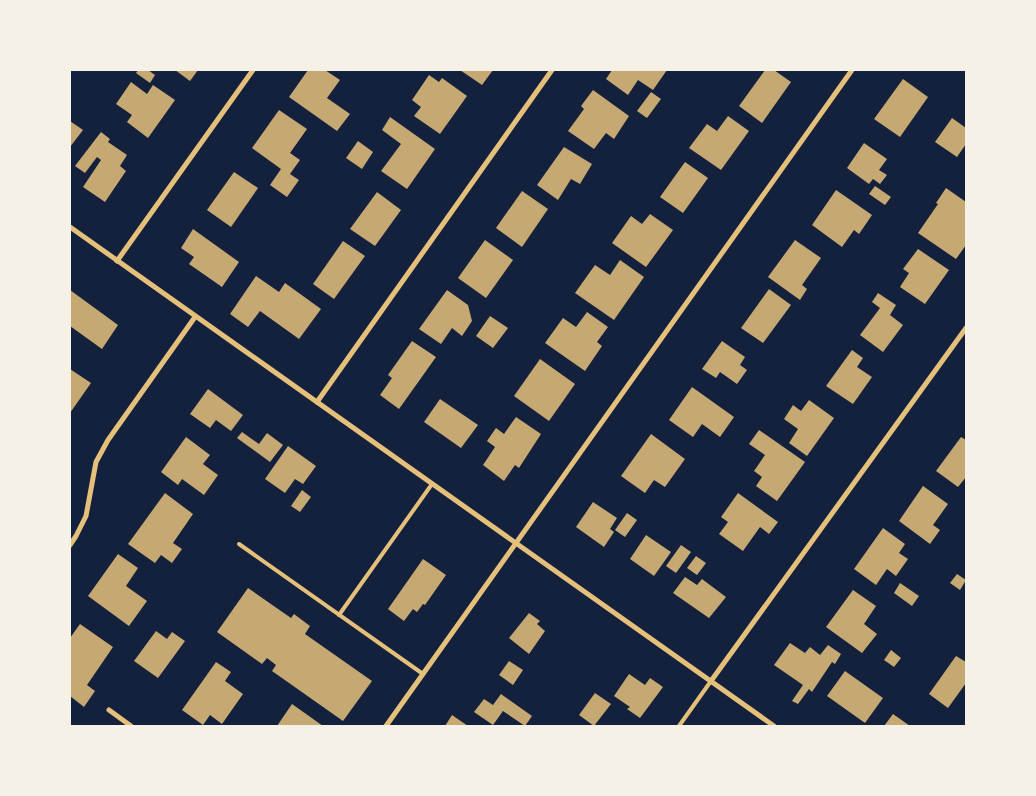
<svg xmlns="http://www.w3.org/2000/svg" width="1036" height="796" font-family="Inter,sans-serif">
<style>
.building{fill:#c6a872}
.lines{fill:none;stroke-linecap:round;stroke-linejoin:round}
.service{stroke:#e5c07b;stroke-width:4}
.minor{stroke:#e5c07b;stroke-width:5}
</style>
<rect width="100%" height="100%" fill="#14213d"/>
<g class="building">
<polygon points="138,70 148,70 155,75 150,83 136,73"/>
<polygon points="175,70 198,70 190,81"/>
<polygon points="308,70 325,70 340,80 327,98 350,114 337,131 289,97"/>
<polygon points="460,70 493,70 482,85"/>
<polygon points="612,70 667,70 653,90 638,80 628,95 606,79"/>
<polygon points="765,70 774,70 791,82 762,123 739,106"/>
<polygon points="429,75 439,82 442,78 467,96 440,134 414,116 421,107 412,100"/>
<polygon points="903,79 928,97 900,137 874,119"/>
<polygon points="131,82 147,94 153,85 175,100 148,138 127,122 132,115 116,104"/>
<polygon points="593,90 629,116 614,139 606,133 594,149 568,131 584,109 581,106"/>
<polygon points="651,92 661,99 647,118 637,111"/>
<polygon points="279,110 307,129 290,153 300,160 290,174 299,180 287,197 270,185 281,169 252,148"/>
<polygon points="728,116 749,131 721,170 689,148 707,124 717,131"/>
<polygon points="390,117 435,149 407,189 381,171 401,144 382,130"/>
<polygon points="952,118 966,128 966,144 957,157 935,142"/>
<polygon points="70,121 83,130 70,147"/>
<polygon points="101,132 110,139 108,142 127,155 120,166 126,171 105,202 83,187 101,160 97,157 85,173 75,166"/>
<polygon points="358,141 373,152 362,169 346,158"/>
<polygon points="864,143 887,159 879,170 887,175 880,184 873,179 869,184 847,168"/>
<polygon points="564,147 592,164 580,184 571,179 558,200 537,185"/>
<polygon points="685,162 708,178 683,213 660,197"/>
<polygon points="234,172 258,188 231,227 207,210"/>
<polygon points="875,186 891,197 885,205 869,194"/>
<polygon points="946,188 966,202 966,245 956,259 918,233 938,204 936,203"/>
<polygon points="836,190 872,215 859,234 854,230 842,247 812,225"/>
<polygon points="522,191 548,209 522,247 496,228"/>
<polygon points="377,192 401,210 375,246 350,229"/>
<polygon points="650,214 673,230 646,267 612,243 631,216 642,224"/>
<polygon points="193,229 239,262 222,287 189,264 194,257 181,248"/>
<polygon points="485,240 513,260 486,298 458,278"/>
<polygon points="795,240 821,258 802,285 807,289 800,300 768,277"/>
<polygon points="343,241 365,256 334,299 313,284"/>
<polygon points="918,249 949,270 925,304 900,287 909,273 903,269"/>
<polygon points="620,260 644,277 614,320 575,293 595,265 610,275"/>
<polygon points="256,276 279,292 285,283 321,309 299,339 260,311 248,327 230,314"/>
<polygon points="769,289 791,305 763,343 741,328"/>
<polygon points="70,290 118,325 102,349 70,326"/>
<polygon points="447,290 468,305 472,321 462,336 452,328 441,344 419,329"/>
<polygon points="878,293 896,305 890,315 903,325 883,352 860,335 880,308 872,302"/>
<polygon points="587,312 608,327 597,342 602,346 585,371 545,343 563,318 576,327"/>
<polygon points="490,316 508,328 493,348 476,336"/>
<polygon points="412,341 436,357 399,409 380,395 392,378 388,375"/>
<polygon points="722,341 745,357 740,365 747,370 737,384 720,372 716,378 702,369"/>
<polygon points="852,350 863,358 857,367 872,377 853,404 826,386"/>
<polygon points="540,359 575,384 549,421 514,396"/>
<polygon points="70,369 91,383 70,413"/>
<polygon points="692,387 734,417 720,437 702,424 693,437 669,420"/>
<polygon points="208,389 243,415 231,431 216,420 210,428 190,414"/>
<polygon points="440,399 478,425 461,448 424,422"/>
<polygon points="809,400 834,418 807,456 789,443 798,429 784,419 793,405 801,411"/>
<polygon points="516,417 541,434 519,468 515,465 504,481 483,465 495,447 487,441 496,428 504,434"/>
<polygon points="759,430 805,462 777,501 756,486 762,477 754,471 765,455 749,444"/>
<polygon points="242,432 259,444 267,433 283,445 270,462 237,438"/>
<polygon points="651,434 685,459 665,487 654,480 645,493 621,476"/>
<polygon points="186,437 210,455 203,464 218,475 204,495 182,479 178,485 161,472"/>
<polygon points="961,437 966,440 966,477 958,487 936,471"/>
<polygon points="288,446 316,466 303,484 295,479 285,493 265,479"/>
<polygon points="923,486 948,504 933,525 940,530 930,544 899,521"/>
<polygon points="302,490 311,497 300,512 291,506"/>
<polygon points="165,493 193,514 173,543 182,549 172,563 161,555 155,563 128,544"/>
<polygon points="738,493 778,522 769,534 760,527 743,551 719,534 728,522 721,517"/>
<polygon points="593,502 617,518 610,529 614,532 604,547 576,527"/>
<polygon points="627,513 637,520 625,537 615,530"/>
<polygon points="883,528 905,544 899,553 908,559 896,576 887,569 876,585 854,569"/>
<polygon points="646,535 671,552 654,576 630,559"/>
<polygon points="681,545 691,552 676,573 666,566"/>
<polygon points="118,554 138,568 126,586 147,601 129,626 88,596"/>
<polygon points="696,556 706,563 697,575 687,568"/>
<polygon points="423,559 446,575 425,605 423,604 417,612 413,609 404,621 388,609"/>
<polygon points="957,574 966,580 960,590 950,583"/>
<polygon points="685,577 697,585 702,579 726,597 709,618 673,593"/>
<polygon points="900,583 919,596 912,606 894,593"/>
<polygon points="248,588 291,618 294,614 310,626 305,634 372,681 343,721 272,671 276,665 267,658 262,664 217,632"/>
<polygon points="853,590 876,606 864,624 877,634 862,653 826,627"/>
<polygon points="529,613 540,621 537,624 545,631 529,654 509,638"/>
<polygon points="80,624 113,647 87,685 95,691 84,707 70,696 70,651 71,649 70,648 70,638"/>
<polygon points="156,631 167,639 172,632 185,641 158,678 134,661"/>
<polygon points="790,643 805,653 810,647 820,655 828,645 841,654 835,664 832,662 812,692 809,689 798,704 792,701 803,685 774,665"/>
<polygon points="891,650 901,658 894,667 884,660"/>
<polygon points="956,656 966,662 966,683 948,708 929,694"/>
<polygon points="509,661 523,670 513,685 499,675"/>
<polygon points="216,662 231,672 225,681 243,694 222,724 210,715 203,725 182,710"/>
<polygon points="845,671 883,698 865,723 827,696"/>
<polygon points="629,674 645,685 650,678 663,687 640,718 627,709 630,707 614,696"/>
<polygon points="595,693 611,704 594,726 579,715"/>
<polygon points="501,694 532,716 525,726 503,711 493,725 474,712 484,699 493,705"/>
<polygon points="292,704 323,726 277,726"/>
<polygon points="893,714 910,726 884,726"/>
<polygon points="452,715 468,726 445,726"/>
</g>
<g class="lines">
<g class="service">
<polyline points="239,544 423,674"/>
<polyline points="339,615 432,484"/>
<polyline points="679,726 711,681"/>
</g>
<g class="minor">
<polyline points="70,227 774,726"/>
<polyline points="117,261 253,70"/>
<polyline points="317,402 552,70"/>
<polyline points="70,545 76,536 86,516 96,462 108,440 195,317"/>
<polyline points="711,681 966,328"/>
<polyline points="109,710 131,726"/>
<polyline points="386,726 852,70"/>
</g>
</g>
<rect width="1036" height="796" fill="none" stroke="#f6f1e7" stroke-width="142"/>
</svg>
